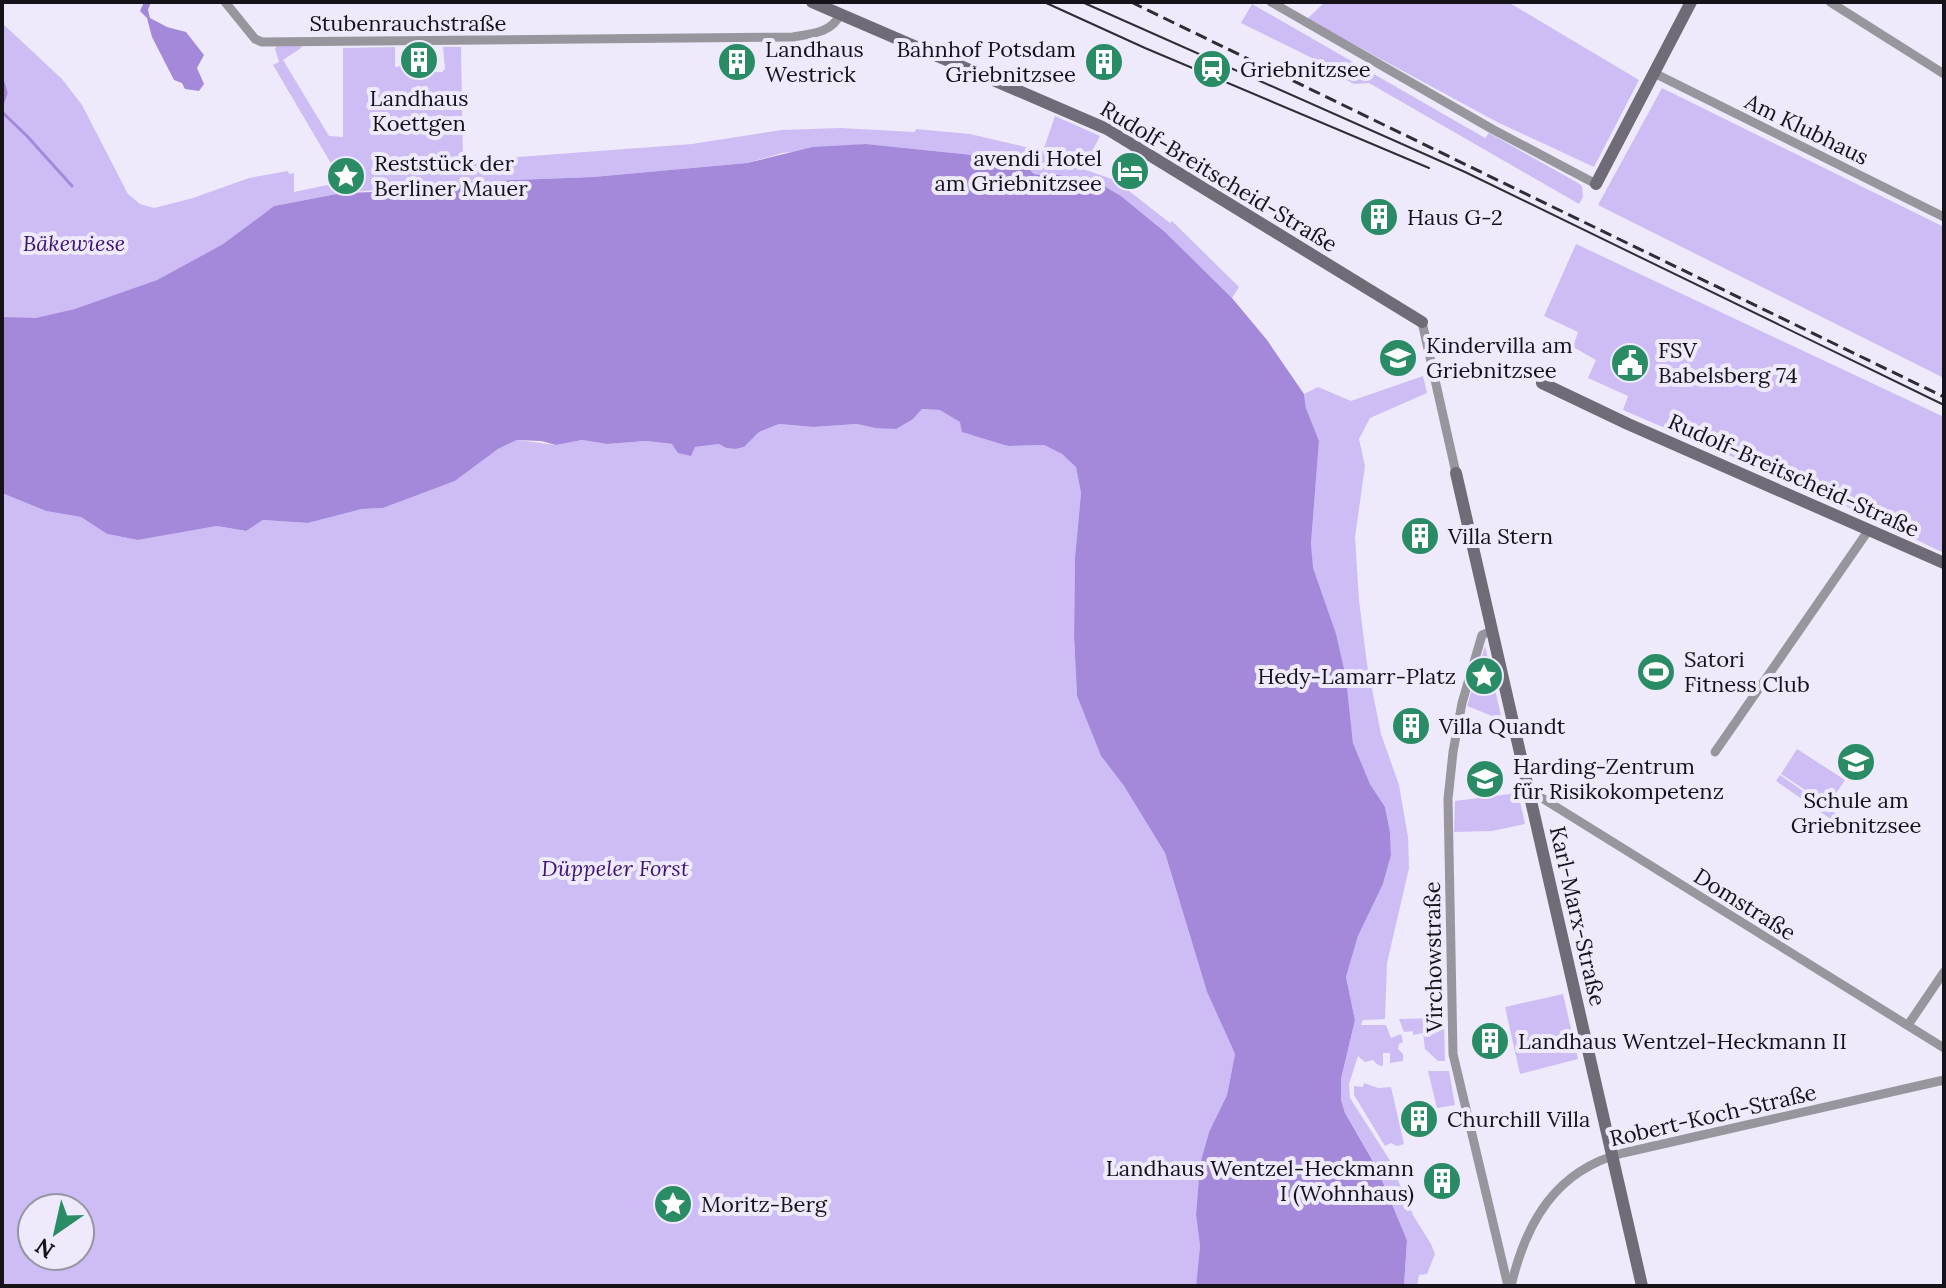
<svg xmlns="http://www.w3.org/2000/svg" width="1946" height="1288" font-family="Lora,serif">
<style>
.green{fill:#cdbdf4;fill-rule:evenodd}
.water{fill:#a489db}
.lines{fill:none;stroke-linecap:round;stroke-linejoin:round}
.stream{stroke:#a489db;stroke-width:3}
.street{stroke:#98969d;stroke-width:9}
.secondary{stroke:#6f6c77;stroke-width:12}
.tram{stroke:#2f2d34;stroke-width:2}
.rail{stroke:#2f2d34;stroke-width:3;stroke-dasharray:12 6;stroke-linecap:butt}
.labels{text-anchor:middle;stroke-width:8;stroke-linejoin:round;paint-order:stroke}
.street-label{font-size:22px;fill:#151319;stroke:#eeeafb}
.poi-label{font-size:22px;fill:#151319;stroke:#eeeafb;text-anchor:start}
.park-label{font-size:22px;font-style:italic;fill:#401374;stroke:#eeeafb}
</style>
<rect width="100%" height="100%" fill="#eeeafb"/>
<g class="green">
<polygon points="1325,2 1508,2 1639,80 1594,167 1497,122 1307,19"/>
<polygon points="1252,4 1485,138 1489,133 1578,183 1582,186 1583,197 1579,204 1369,83 1354,84 1312,61 1312,58 1241,23"/>
<polygon points="2,23 62,79 82,105 128,194 140,204 154,208 193,198 249,178 288,171 289,174 294,173 294,192 342,182 273,65 279,62 275,49 277,45 302,45 301,48 283,60 329,136 343,137 343,48 395,47 395,67 414,64 415,73 442,72 445,69 443,47 461,47 463,161 692,144 782,130 840,128 915,132 916,129 970,134 1043,151 1055,116 1100,136 1083,169 1115,180 1170,223 1172,221 1239,287 1232,298 1165,232 1121,196 1101,184 1054,174 1046,177 1034,174 1026,166 982,156 866,144 782,153 747,163 593,177 486,181 342,193 274,206 223,244 157,280 128,291 97,319 2,322"/>
<polygon points="1662,88 1944,227 1944,378 1598,205"/>
<polygon points="1576,244 1944,417 1944,553 1833,500 1623,410 1628,396 1588,378 1596,360 1573,347 1578,332 1544,316"/>
<polygon points="1423,376 1427,393 1370,418 1359,439 1365,466 1355,537 1359,600 1367,664 1381,734 1399,785 1408,837 1409,868 1387,963 1385,1019 1363,1020 1361,1025 1386,1025 1391,1038 1401,1034 1403,1042 1399,1044 1398,1049 1403,1054 1403,1061 1390,1063 1390,1053 1383,1053 1383,1066 1378,1065 1373,1060 1365,1062 1358,1056 1349,1084 1350,1098 1389,1159 1413,1215 1431,1244 1435,1254 1427,1274 1419,1275 1417,1286 1404,1286 1407,1240 1377,1167 1345,1113 1341,1100 1341,1079 1355,1020 1346,977 1358,936 1383,884 1391,855 1390,832 1385,807 1370,784 1353,743 1346,678 1312,568 1311,544 1319,441 1306,408 1304,394 1318,387 1351,401"/>
<path d="M922 409 940 410 1008 446 1044 445 1062 454 1076 466 1081 493 1075 557 1074 636 1077 696 1101 756 1124 786 1165 853 1207 992 1235 1054 1227 1095 1209 1132 1200 1164 1196 1215 1200 1246 1196 1286H2V493L46 511 81 517 107 534 138 540 217 526 245 531 263 520 308 523 362 509 383 508 455 481 498 449 517 440 556 445 582 440 607 444 646 441 694 447 719 444 726 448 736 449 744 447 759 432 779 424 813 427 857 424 875 428 913 419ZM32 1208H80V1256H32Z"/>
<polygon points="1485,646 1502,720 1467,706"/>
<polygon points="1797,749 1845,780 1828,805 1781,774"/>
<polygon points="1780,775 1852,825 1848,831 1776,781"/>
<polygon points="1518,793 1525,824 1492,831 1454,832 1455,801"/>
<polygon points="1563,994 1578,1059 1520,1074 1505,1007"/>
<polygon points="1444,1018 1445,1061 1438,1061 1425,1049 1423,1033 1413,1035 1413,1031 1404,1032 1399,1019"/>
<polygon points="1428,1071 1449,1071 1455,1105 1437,1108"/>
<polygon points="1364,1083 1378,1088 1391,1087 1404,1144 1397,1146 1391,1143 1385,1146 1354,1095 1354,1086 1363,1087"/>
</g>
<g class="water">
<polygon points="144,2 151,2 148,10 150,18 167,27 186,32 204,55 197,68 204,84 199,91 185,89 182,83 174,80 152,37 147,18 140,11"/>
<polygon points="866,144 982,156 1026,166 1034,174 1045,176 1046,173 1054,174 1101,184 1121,196 1165,232 1232,298 1267,340 1304,394 1306,408 1319,441 1311,544 1313,568 1336,634 1346,678 1353,743 1370,784 1385,807 1390,832 1391,855 1383,884 1358,936 1346,977 1355,1020 1341,1079 1341,1100 1345,1113 1377,1168 1407,1240 1404,1286 1196,1286 1200,1246 1196,1215 1200,1164 1209,1132 1227,1095 1235,1054 1207,992 1165,853 1124,786 1101,756 1077,696 1074,636 1075,557 1081,493 1076,467 1062,454 1044,445 1008,446 962,432 960,422 940,410 922,409 913,419 896,429 875,428 857,424 813,427 779,424 759,432 744,447 736,449 726,448 719,444 695,447 691,456 678,453 672,444 646,441 607,444 582,440 556,445 541,441 517,440 498,449 455,481 383,508 362,509 308,523 263,520 246,531 217,526 138,540 107,534 81,517 46,511 2,493 2,317 36,318 75,309 157,280 223,244 274,206 342,193 374,192 411,184 593,177 747,163 813,147"/>
</g>
<g class="lines">
<g class="stream">
<polyline points="2,79 6,93 2,105"/>
<polyline points="2,112 27,136 72,186"/>
</g>
<g class="street">
<path d="M225 2 255 39 262 42 793 37C811 34 832 33 840 14"/>
<polyline points="1271,2 1492,129 1596,184"/>
<polyline points="1830,2 1944,74"/>
<polyline points="1654,73 1944,217"/>
<polyline points="1422,322 1456,473"/>
<polyline points="1491,631 1482,635 1462,703 1453,752 1448,799 1453,1054 1508,1286"/>
<polyline points="1715,752 1868,531"/>
<polyline points="1529,790 1944,1048"/>
<polyline points="1908,1025 1944,972"/>
<path d="M1511 1286C1526 1222 1556 1170 1623 1153L1944 1080"/>
</g>
<g class="secondary">
<polyline points="812,2 1107,129 1422,322"/>
<polyline points="1596,184 1691,2"/>
<polyline points="1542,383 1628,424 1944,563"/>
<polyline points="1456,473 1642,1286"/>
</g>
<g class="tram">
<polyline points="1044,2 1145,48 1429,168"/>
<polyline points="1082,2 1465,172 1944,405"/>
</g>
<polyline class="rail" points="1131,2 1944,397"/>
</g>
<defs>
<symbol id="building-disc" viewBox="-11 -11 22 22"><circle r="9.5" fill="#2a8c65" stroke="#eeeafb"/><path d="M-4-6H4V6H1V3H-1V6H-4ZM-2.5-4.3h1.7v1.8h-1.7ZM.8-4.3h1.7v1.8H.8ZM-2.5-1h1.7V.8h-1.7ZM.8-1h1.7V.8H.8Z" fill="#fff"/></symbol>
<symbol id="station-disc" viewBox="-11 -11 22 22"><circle r="9.5" fill="#2a8c65" stroke="#eeeafb"/><path d="M-3-6H3Q5-6 5-4V2Q5 4 3 4L4.5 6H3L1.5 4h-3L-3 6H-4.5L-3 4Q-5 4-5 2V-4Q-5-6-3-6ZM-3.5-4v3h7v-3ZM-3.5 1v1.5H-2V1ZM2 1v1.5H3.5V1Z" fill="#fff"/></symbol>
<symbol id="hotel-disc" viewBox="-11 -11 22 22"><circle r="9.5" fill="#2a8c65" stroke="#eeeafb"/><path d="M-6-4.5h1.5V1H6V5H4.5V3h-9V5H-6ZM-4 0a1.8 1.8 0 1 1 3.6 0ZM.5 0V-2.5h3Q6-2.5 6 0Z" fill="#fff"/></symbol>
<symbol id="sight-disc" viewBox="-11 -11 22 22"><circle r="9.5" fill="#2a8c65" stroke="#eeeafb"/><path d="M0-6L1.8-2.2L6-1.7L2.9 1.2L3.7 5.4L0 3.3L-3.7 5.4L-2.9 1.2L-6-1.7L-1.8-2.2Z" fill="#fff"/></symbol>
<symbol id="school-disc" viewBox="-11 -11 22 22"><circle r="9.5" fill="#2a8c65" stroke="#eeeafb"/><path d="M0-5L7-2L0 1L-7-2ZM-4 1L0 2.5L4 1V4Q0 6-4 4Z" fill="#fff"/></symbol>
<symbol id="civic-disc" viewBox="-11 -11 22 22"><circle r="9.5" fill="#2a8c65" stroke="#eeeafb"/><path d="M-.6-6.5H3V-4.5H.6V-3L4-1V1h2V6H-6V1h2V-1L-.6-3ZM-1.2 2.5V6h2.4V2.5Z" fill="#fff"/></symbol>
<symbol id="stadium-disc" viewBox="-11 -11 22 22"><circle r="9.5" fill="#2a8c65" stroke="#eeeafb"/><path d="M0-5a6.5 5 0 1 0 0 10a6.5 5 0 1 0 0-10ZM-3.5-1.8h7v3.6h-7Z" fill="#fff"/></symbol>
<symbol id="university-disc" viewBox="-11 -11 22 22"><circle r="9.5" fill="#2a8c65" stroke="#eeeafb"/><path d="M0-5L7-2L0 1L-7-2ZM-4 1L0 2.5L4 1V4Q0 6-4 4Z" fill="#fff"/></symbol>
</defs>
<g fill-rule="evenodd">
<use href="#building-disc" x="397" y="38" width="44" height="44"/>
<use href="#building-disc" x="715" y="40" width="44" height="44"/>
<use href="#building-disc" x="1082" y="40" width="44" height="44"/>
<use href="#station-disc" x="1190" y="47" width="44" height="44"/>
<use href="#hotel-disc" x="1108" y="149" width="44" height="44"/>
<use href="#sight-disc" x="324" y="154" width="44" height="44"/>
<use href="#building-disc" x="1357" y="195" width="44" height="44"/>
<use href="#school-disc" x="1376" y="336" width="44" height="44"/>
<use href="#civic-disc" x="1608" y="341" width="44" height="44"/>
<use href="#building-disc" x="1398" y="514" width="44" height="44"/>
<use href="#stadium-disc" x="1634" y="650" width="44" height="44"/>
<use href="#sight-disc" x="1462" y="654" width="44" height="44"/>
<use href="#building-disc" x="1389" y="704" width="44" height="44"/>
<use href="#school-disc" x="1834" y="740" width="44" height="44"/>
<use href="#university-disc" x="1463" y="757" width="44" height="44"/>
<use href="#building-disc" x="1468" y="1019" width="44" height="44"/>
<use href="#building-disc" x="1397" y="1097" width="44" height="44"/>
<use href="#building-disc" x="1420" y="1159" width="44" height="44"/>
<use href="#sight-disc" x="651" y="1182" width="44" height="44"/>
</g>
<g class="labels">
<g class="street-label">
<text x="408" y="31">Stubenrauchstraße</text>
<text transform="translate(1807 129) rotate(26)" y="8">Am Klubhaus</text>
<text transform="translate(1219 176) rotate(31)" y="8">Rudolf-Breitscheid-Straße</text>
<text transform="translate(1794 475) rotate(24)" y="8">Rudolf-Breitscheid-Straße</text>
<text transform="translate(1745 904) rotate(32)" y="8">Domstraße</text>
<text transform="translate(1578 916) rotate(77)" y="8">Karl-Marx-Straße</text>
<text transform="translate(1433 957) rotate(-91)" y="8">Virchowstraße</text>
<text transform="translate(1713 1115) rotate(-13)" y="8">Robert-Koch-Straße</text>
</g>
<g class="poi-label">
<text x="765" y="57">Landhaus<tspan x="765" dy="25">Westrick</tspan></text>
<text x="1076" y="57" text-anchor="end">Bahnhof Potsdam<tspan x="1076" dy="25">Griebnitzsee</tspan></text>
<text x="1240" y="77">Griebnitzsee</text>
<text x="419" y="106" text-anchor="middle">Landhaus<tspan x="419" dy="25">Koettgen</tspan></text>
<text x="1102" y="166" text-anchor="end">avendi Hotel<tspan x="1102" dy="25">am Griebnitzsee</tspan></text>
<text x="374" y="171">Reststück der<tspan x="374" dy="25">Berliner Mauer</tspan></text>
<text x="1407" y="225">Haus G-2</text>
<text x="1426" y="353">Kindervilla am<tspan x="1426" dy="25">Griebnitzsee</tspan></text>
<text x="1658" y="358">FSV<tspan x="1658" dy="25">Babelsberg 74</tspan></text>
<text x="1448" y="544">Villa Stern</text>
<text x="1684" y="667">Satori<tspan x="1684" dy="25">Fitness Club</tspan></text>
<text x="1456" y="684" text-anchor="end">Hedy-Lamarr-Platz</text>
<text x="1439" y="734">Villa Quandt</text>
<text x="1513" y="774">Harding-Zentrum<tspan x="1513" dy="25">für Risikokompetenz</tspan></text>
<text x="1856" y="808" text-anchor="middle">Schule am<tspan x="1856" dy="25">Griebnitzsee</tspan></text>
<text x="1518" y="1049">Landhaus Wentzel-Heckmann II</text>
<text x="1447" y="1127">Churchill Villa</text>
<text x="1414" y="1176" text-anchor="end">Landhaus Wentzel-Heckmann<tspan x="1414" dy="25">I (Wohnhaus)</tspan></text>
<text x="701" y="1212">Moritz-Berg</text>
</g>
<g class="park-label">
<text x="74" y="251">Bäkewiese</text>
<text x="615" y="876">Düppeler Forst</text>
</g>
</g>
<rect width="1946" height="1288" fill="none" stroke="#151319" stroke-width="8"/>
<g transform="translate(56 1232) rotate(214)"><circle r="38" fill="#eeeafb" stroke="#9794a1" stroke-width="2"/>
<path d="M0-6L14 30L0 20L-14 30Z" fill="#2a8c65"/>
<text y="-12" font-size="22" font-weight="bold" text-anchor="middle" fill="#151319">N</text>
</g>
</svg>
